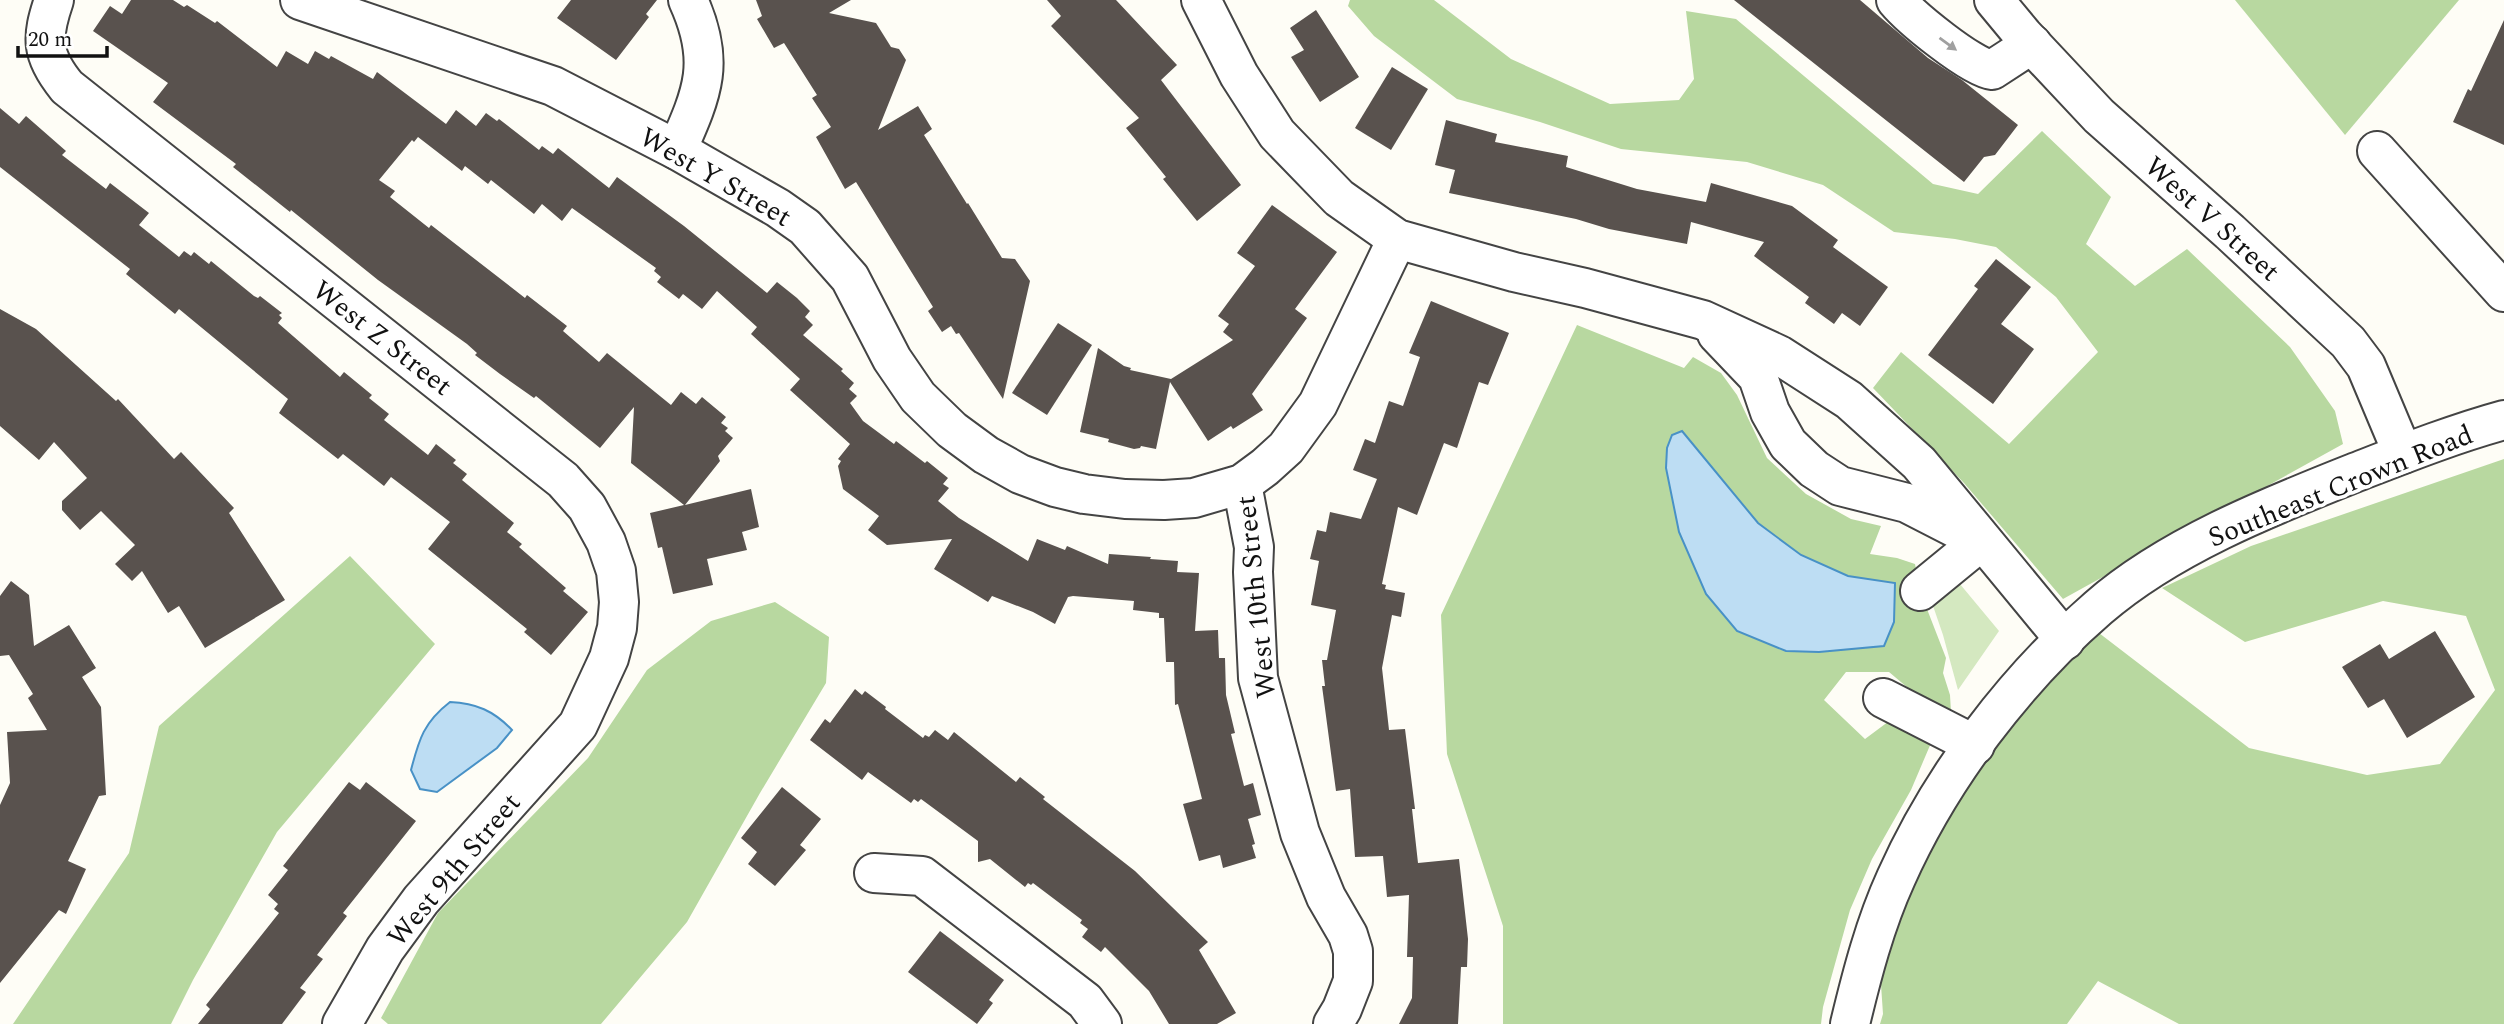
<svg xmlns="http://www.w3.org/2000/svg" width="2504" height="1024" font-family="Spectral,serif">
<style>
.green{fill:#d4e8c0}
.forest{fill:#b8d8a0;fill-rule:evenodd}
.water{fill:#bdddf3;stroke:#4891c6;stroke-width:2}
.building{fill:#59524e}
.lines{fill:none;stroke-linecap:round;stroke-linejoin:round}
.minor-casing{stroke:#444;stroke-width:42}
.minor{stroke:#fff;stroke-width:38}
.oneway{fill:#a0a0a0}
.labels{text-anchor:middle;stroke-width:7;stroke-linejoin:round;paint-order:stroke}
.street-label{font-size:28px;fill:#111;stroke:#fff}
</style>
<rect width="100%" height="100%" fill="#fefdf6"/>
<polygon class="green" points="1935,554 1999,631 1958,690 1943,635 1919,565"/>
<g class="forest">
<polygon points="1350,0 1434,0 1511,59 1610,104 1679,100 1694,79 1686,11 1736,19 1933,184 1978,194 2042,131 2111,197 2086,244 2135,286 2187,249 2290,347 2335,411 2343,444 2063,599 1964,483 1873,388 1901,352 2009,444 2098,352 2056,297 1996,247 1955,239 1894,232 1823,185 1747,162 1621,149 1540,122 1457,99 1374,36 1348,6"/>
<polygon points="2235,0 2459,0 2345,135"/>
<path d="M1577 325 1684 368 1693 357 1721 373 1737 395 1767 458 1806 494 1851 519 1881 526 1870 554 1897 558 1915 564 1920 591 1946 658 1943 673 1950 695 1951 712 1934 736 1911 790 1872 859 1850 910 1823 1007 1821 1024H1503V926L1447 754 1441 615ZM1681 431 1758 523 1801 555 1848 576 1895 584 1786 651 1679 532 1666 468 1667 448 1672 435ZM1846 672H1889L1920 698 1865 739 1824 700Z"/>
<polygon points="2504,459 2504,1024 2179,1024 2098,981 2067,1024 1880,1024 1883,1014 1880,970 1935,835 2018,715 2099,633 2249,748 2367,775 2440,764 2495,690 2466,616 2383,601 2245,642 2162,588 2251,546"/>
<polygon points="350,556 435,644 277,832 193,980 171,1024 13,1024 129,853 159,726"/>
<polygon points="775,602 829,637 826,683 760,793 687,922 601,1024 388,1024 381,1018 438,913 588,758 647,670 711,621"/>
</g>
<g class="water">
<polygon points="1682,431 1758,523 1801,555 1848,576 1895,583 1894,622 1884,646 1819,652 1786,651 1737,631 1706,594 1679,532 1666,468 1667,448 1672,435"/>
<path d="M450 702C476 703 494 711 512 730L497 748 437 792 420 789 411 770C419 739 424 722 450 702Z"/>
</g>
<g class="building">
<polygon points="131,0 173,0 184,7 187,5 215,23 217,21 277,67 286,51 308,64 315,51 329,59 331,56 373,79 377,72 446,124 456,110 476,126 486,113 497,121 499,119 539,150 542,146 553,154 558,148 609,188 617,177 684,226 767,293 777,282 797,298 810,311 805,317 813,325 803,335 843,369 841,371 854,383 849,389 857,396 850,403 863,421 894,444 896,441 925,463 927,461 948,478 943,484 949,488 938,501 959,518 1028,561 1037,539 1065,550 1067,546 1108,564 1109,554 1151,557 1150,559 1178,561 1177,572 1199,573 1195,631 1218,630 1219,658 1225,658 1226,695 1235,733 1231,734 1244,786 1253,783 1261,815 1248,819 1255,844 1252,845 1256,858 1223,868 1220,855 1199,861 1183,804 1202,799 1178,704 1175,705 1174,662 1166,662 1164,618 1159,618 1159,613 1133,610 1134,601 1073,596 1068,597 1055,624 1033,612 992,596 988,602 934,569 952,539 887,545 868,530 879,516 843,489 838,466 841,461 838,459 850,444 790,390 800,379 751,334 757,327 717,291 702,309 683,294 679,299 657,282 661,277 654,271 656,268 572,208 562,221 542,204 534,214 491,180 488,184 465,166 462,171 418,137 414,142 412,140 379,180 395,191 390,197 429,228 431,225 525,298 527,295 567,326 563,331 599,362 607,353 671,405 681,392 696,404 702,397 726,417 721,423 728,428 725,431 733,438 718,456 720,461 685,505 751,489 759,527 742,532 747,550 707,559 713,585 673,594 662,547 658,548 650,513 684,505 631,463 634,407 600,448 536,396 534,398 500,374 475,355 477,353 467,344 378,280 291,210 290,212 233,167 236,164 153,102 168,83 93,31 110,6 122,14"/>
<polygon points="571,0 657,0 646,14 649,17 616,60 557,18"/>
<polygon points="756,0 851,0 829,13 876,23 891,47 899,49 906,60 878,130 918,106 932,129 924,135 967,204 968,203 1002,258 1015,259 1030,281 1003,399 959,333 956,334 951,326 942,332 928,311 933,307 856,182 845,189 816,137 831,127 812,98 817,95 784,43 774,48 757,19 762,16"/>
<polygon points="1047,0 1116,0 1177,65 1161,80 1241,185 1197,221 1163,179 1166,177 1126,128 1139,118 1051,26 1061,16"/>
<polygon points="1734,0 1860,0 1928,58 1962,80 2018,125 1995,155 1984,157 1964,182"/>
<polygon points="1316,10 1359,77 1320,102 1291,57 1304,50 1290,28"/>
<polygon points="2504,20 2504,145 2453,122 2468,89 2471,91"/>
<polygon points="1392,67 1428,89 1391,150 1355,128"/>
<polygon points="0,108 19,124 26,116 66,151 62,155 106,189 110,183 149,213 139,225 179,257 184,251 191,256 194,252 209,264 211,261 254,296 258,298 260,296 282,313 279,315 282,318 278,323 340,377 344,372 372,395 369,398 389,414 384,420 428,455 436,444 456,460 453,463 467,474 462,480 514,523 507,532 522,544 519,547 566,588 563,591 588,612 551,655 524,632 527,629 428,549 450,522 391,477 384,486 343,454 338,459 279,413 288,399 179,309 175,314 126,274 130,269 0,167"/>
<polygon points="1446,120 1497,134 1495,142 1568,156 1566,167 1637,189 1706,202 1711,183 1792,206 1838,240 1833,247 1888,287 1860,326 1842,313 1834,324 1805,303 1809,297 1754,256 1764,242 1691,222 1687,244 1609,229 1576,219 1449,193 1455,170 1435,165"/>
<polygon points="1272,205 1337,252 1295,309 1307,318 1252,394 1263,410 1233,429 1231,426 1208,441 1170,382 1156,449 1141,446 1140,448 1134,449 1108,442 1109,439 1080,432 1098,348 1124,366 1131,368 1130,370 1171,379 1233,340 1223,332 1229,324 1218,316 1255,266 1237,253"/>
<polygon points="1996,259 2031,287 2001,324 2034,349 1993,404 1928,355 1978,289 1974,286"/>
<polygon points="1431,301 1509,333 1488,385 1479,382 1457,448 1444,443 1417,515 1398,507 1382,584 1386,585 1385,589 1405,593 1401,617 1392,615 1382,668 1389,730 1405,729 1415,809 1412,809 1418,863 1459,859 1468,939 1467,967 1461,967 1458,1024 1399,1024 1412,998 1413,957 1407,957 1409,895 1387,897 1383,856 1355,857 1350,789 1336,791 1322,686 1325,686 1322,660 1327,660 1336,610 1311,605 1319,561 1310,559 1317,530 1326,532 1330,512 1361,519 1377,479 1353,470 1365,439 1375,443 1389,401 1403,406 1420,357 1409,353"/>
<polygon points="0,309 36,329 116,401 118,399 174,459 181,452 234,508 229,513 285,600 205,648 179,606 168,613 142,571 132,581 115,564 135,545 101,511 80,530 62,510 62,501 87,478 54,442 39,460 0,426"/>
<polygon points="1058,323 1092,345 1047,415 1012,393"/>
<polygon points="11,581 29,595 34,646 69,625 96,668 82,677 101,707 106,795 99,796 68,861 86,869 66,914 59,910 0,983 0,805 10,783 7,732 47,730 28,698 33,694 9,655 0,656 0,596"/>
<polygon points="2435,631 2475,697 2407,738 2384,699 2368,708 2342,667 2380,644 2389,659"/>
<polygon points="855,689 862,695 865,691 886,707 885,709 923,738 925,735 929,737 935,730 948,740 954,732 1016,782 1020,777 1045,797 1043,799 1135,871 1208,942 1199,950 1236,1013 1217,1024 1169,1024 1149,991 1105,947 1101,952 1082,937 1088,929 1080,923 1082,920 1033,883 1031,885 1028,883 1025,887 990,859 978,862 978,841 921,799 918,802 914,799 911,803 868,772 862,780 810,740 825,719 830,723"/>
<polygon points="349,782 360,790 366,782 416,821 343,913 347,916 317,955 323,959 300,988 306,992 282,1024 198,1024 210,1009 206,1005 279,913 274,909 278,904 268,895 288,870 283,866"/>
<polygon points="782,787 821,819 800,845 806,850 775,886 748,864 757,852 741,838"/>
<polygon points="940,931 1004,980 989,1000 993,1003 977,1024 908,972"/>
</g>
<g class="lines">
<defs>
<g id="minor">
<path d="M54 0C41 38 41 55 67 87L563 480 587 507 606 542 616 571 619 602 617 628 609 658 578 725 421 900 385 949 342 1024"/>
<polyline points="300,0 553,86 677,150 778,208 805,227 850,278 892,359 918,397 952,430 986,455 1020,474 1055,487 1084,494 1125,499 1164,500 1194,498 1242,484 1265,467 1286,448 1318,404 1397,239"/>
<polyline points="1201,0 1239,75 1277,134 1339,198 1397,239 1514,272 1585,288 1703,320 1779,355 1849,400 1919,463 2065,640"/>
<path d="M1896 0C1911 18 1971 67 1992 70L2032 44"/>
<polyline points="1994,0 2023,35 2099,116 2230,232 2348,342 2366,366 2403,454"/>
<path d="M677 150C703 92 716 61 688 0"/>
<polyline points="2377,151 2504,292"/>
<polyline points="1717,334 1758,377 1770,412 1788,444 1814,469 1840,486 1907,503 1981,541 1920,591"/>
<polyline points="1242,484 1254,547 1253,572 1258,678 1300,833 1326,897 1348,935 1353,951 1353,981 1342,1009 1333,1024"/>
<polyline points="1883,698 1975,745"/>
<polyline points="874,873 922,876 1085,1001 1102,1024"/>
<path d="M1850 1024C1862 974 1875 924 1896 878 1941 777 2015 680 2098 608 2168 547 2268 507 2354 473 2403 454 2453 434 2504 420"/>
</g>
</defs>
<use href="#minor" class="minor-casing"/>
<use href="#minor" class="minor"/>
</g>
<defs><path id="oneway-solid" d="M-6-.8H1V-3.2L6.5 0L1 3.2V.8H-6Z" transform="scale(1.75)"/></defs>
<use class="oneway" href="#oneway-solid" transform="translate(1948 44) rotate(36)"/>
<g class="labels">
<g class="street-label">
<text transform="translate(716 176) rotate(30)" y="10">West Y Street</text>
<text transform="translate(2213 218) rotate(42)" y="10">West V Street</text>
<text transform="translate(383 337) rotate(38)" y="10">West Z Street</text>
<text transform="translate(2340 485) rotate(-22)" y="10">Southeast Crown Road</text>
<text transform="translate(1255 597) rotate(-96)" y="10">West 10th Street</text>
<text transform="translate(453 869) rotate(-50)" y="10">West 9th Street</text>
</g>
</g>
<path d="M18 46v10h89v-10" fill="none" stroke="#111111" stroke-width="3.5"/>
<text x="28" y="46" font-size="21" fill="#111111" stroke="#ffffff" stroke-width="5" paint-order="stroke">20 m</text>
</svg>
